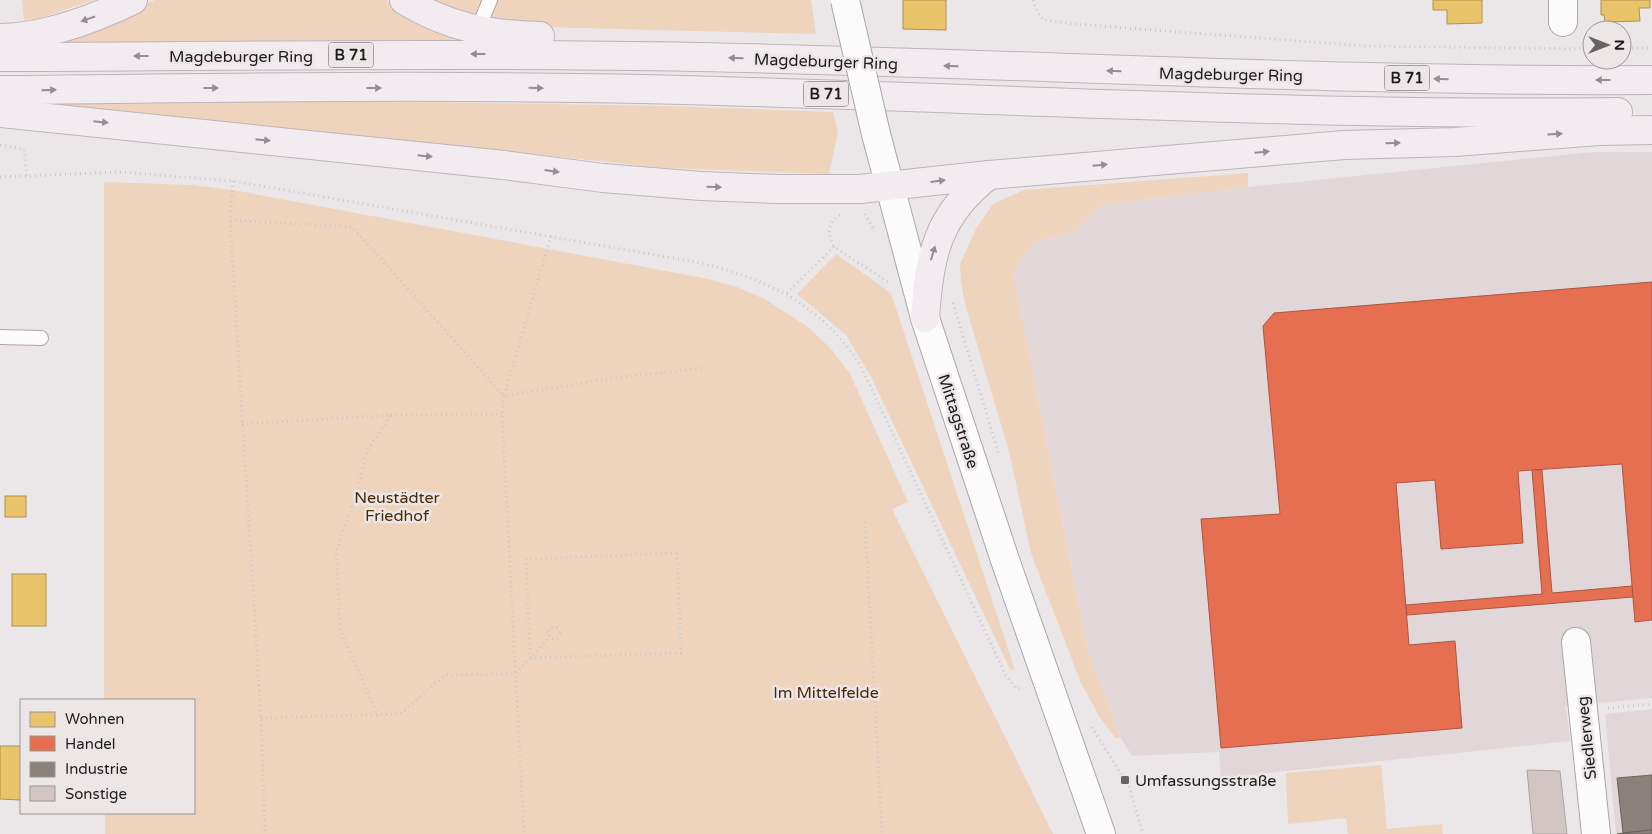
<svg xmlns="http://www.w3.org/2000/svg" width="1652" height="834" font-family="'Varela Round',sans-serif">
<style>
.built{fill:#e1d7d9}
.green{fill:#eed3bd}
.homes{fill:#e9c46a;stroke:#ac9253}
.shops{fill:#e76f51;stroke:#aa5641}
.industry{fill:#8a817c;stroke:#69635f}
.building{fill:#d3c5c3;stroke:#a6a4a4}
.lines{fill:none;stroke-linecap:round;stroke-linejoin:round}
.service-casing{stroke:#a9a6a7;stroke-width:16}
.minor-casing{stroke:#a9a6a7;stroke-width:30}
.tertiary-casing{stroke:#a9a6a7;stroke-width:30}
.trunk-casing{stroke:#beb3b9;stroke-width:30}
.path{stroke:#c9c9c9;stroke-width:3;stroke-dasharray:1 4;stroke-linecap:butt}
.service{stroke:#fcfbfc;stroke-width:14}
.minor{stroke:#fcfbfc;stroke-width:28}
.tertiary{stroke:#fcfbfc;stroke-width:28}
.trunk{stroke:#f2ecf0;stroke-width:28}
.tertiary-bridge-casing{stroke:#a9a6a7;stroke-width:30;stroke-linecap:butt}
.tertiary-bridge{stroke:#fcfbfc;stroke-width:28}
.oneway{fill:#928e91}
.poi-dot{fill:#656363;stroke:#ece6e7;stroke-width:2}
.labels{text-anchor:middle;stroke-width:5;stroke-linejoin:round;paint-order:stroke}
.shield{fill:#ece6e7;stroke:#5b5959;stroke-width:1}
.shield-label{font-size:15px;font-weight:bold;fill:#1d1c1c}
.street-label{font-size:16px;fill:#1d1c1c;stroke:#ece6e7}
.park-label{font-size:16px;fill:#492a08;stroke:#ece6e7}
.poi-label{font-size:16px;fill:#1d1c1c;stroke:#ece6e7;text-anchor:start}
</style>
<rect width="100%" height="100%" fill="#ebe7e8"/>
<g class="built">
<polygon points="1593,152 1652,152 1652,698 1566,706 1570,741 1221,778 1219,752 1132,756 1120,737 1088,650 1013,272 1033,243 1075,231 1101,205 1248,187"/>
<polygon points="1652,709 1652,834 1616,834 1605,714"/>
</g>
<g class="green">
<polygon points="22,0 94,0 40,18 24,20"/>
<polygon points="155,0 386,0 406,15 472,40 44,43 132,11"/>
<polygon points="427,0 811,0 816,34 541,27 479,19"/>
<polygon points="378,101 664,106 833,112 838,132 829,174 666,168 40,103"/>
<polygon points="1248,173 1248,187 1101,205 1075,231 1033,243 1013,272 1088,650 1120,737 1116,739 1099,716 1081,683 1031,553 1009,451 965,304 961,282 960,264 977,227 993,204 1024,190"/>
<polygon points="104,182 191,185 233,190 703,278 737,287 766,300 808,327 832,350 850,374 908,502 892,509 1053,834 105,834 105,813 194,813 194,700 104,700"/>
<polygon points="836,254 891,293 1015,670 1010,669 871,377 846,335 797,294"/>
<polygon points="1381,765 1387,829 1442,824 1443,834 1348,834 1346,818 1288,824 1286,773"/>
</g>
<g class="homes">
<polygon points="903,0 946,0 946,30 903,29"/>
<polygon points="1433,0 1482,0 1482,23 1447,24 1447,10 1433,10"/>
<polygon points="1601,0 1650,0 1650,8 1639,8 1640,21 1605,22 1604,15 1601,15"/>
<rect x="5" y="496" width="21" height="21"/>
<rect x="12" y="574" width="34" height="52"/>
<polygon points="0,746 21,746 21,800 0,799"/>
</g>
<g class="shops">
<polygon points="1652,282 1652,620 1635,622 1622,464 1518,471 1523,543 1441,549 1435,480 1396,483 1409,645 1455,641 1462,728 1221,748 1201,519 1280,514 1263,326 1274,313"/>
<polygon points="1532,470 1542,470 1552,593 1632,586 1633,597 1407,615 1406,605 1542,594"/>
</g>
<g class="industry">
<polygon points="1652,775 1652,830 1623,833 1617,778"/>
<polygon points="1652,830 1652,834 1617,834 1623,833"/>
</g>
<polygon class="building" points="1527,770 1560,771 1567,834 1533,834"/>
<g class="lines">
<defs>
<g id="service">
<polyline points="477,31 490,0"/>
<polyline points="0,337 41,338"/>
</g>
<g id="minor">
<polyline points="1563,0 1563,22"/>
<polyline points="1576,642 1596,834"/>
</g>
<polyline id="tertiary" points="876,134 925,318 1005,560 1101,834"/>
<g id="trunk">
<path d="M404 0C448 27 489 35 540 36"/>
<path d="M0 38C46 37 92 20 133 0"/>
<path d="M0 57C233 56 465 53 697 57 1016 63 1334 82 1652 80"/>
<path d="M0 90C228 88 456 84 683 90 995 98 1306 116 1618 112"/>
<polyline points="0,113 504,165 603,178 701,186 778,189 860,189 989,175 1344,145 1455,142 1599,131 1652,130"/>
<path d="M925 318C929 256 937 215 989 175"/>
</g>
</defs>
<use href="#service" class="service-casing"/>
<use href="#minor" class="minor-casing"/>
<use href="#tertiary" class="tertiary-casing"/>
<use href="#trunk" class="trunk-casing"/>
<g class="path">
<polyline points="1033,0 1037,11 1043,20 1074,24 1365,46 1592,49"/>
<polyline points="1622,48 1652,48"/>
<polyline points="0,145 24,149 27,176"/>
<path d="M0 177 119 172 233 181 696 262C766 278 821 304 861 366L1006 676 1017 689 1022 687"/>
<polyline points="233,181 230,220 261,718 265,834"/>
<polyline points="865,214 873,228"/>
<path d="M840 215C826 223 828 234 834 247L890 283"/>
<polyline points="230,220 352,227 504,396 502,414 524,834"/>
<polyline points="551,236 504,396 613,378 703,368"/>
<polyline points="787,293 834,247"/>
<polyline points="953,303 999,455"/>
<polyline points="391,415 502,414"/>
<polyline points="242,424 391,415 367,451 356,496 336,551 340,629 378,716"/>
<polyline points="865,522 882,834"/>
<polygon points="677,553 681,653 530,658 526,559"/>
<circle cx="554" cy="633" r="6"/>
<polyline points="1608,708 1652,704"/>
<polyline points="261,718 400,714 445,675 515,674 549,638"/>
<polyline points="1092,727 1129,787 1143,834"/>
</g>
<use href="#service" class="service"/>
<use href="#minor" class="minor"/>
<use href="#tertiary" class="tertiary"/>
<use href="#trunk" class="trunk"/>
<defs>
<polyline id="tertiary-bridge" points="845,0 876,134"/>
</defs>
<use href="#tertiary-bridge" class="tertiary-bridge-casing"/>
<use href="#tertiary-bridge" class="tertiary-bridge"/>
</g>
<defs><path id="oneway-solid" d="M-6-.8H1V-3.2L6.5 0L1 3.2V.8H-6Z" transform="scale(1.25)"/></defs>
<g class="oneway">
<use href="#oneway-solid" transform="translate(88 19) rotate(161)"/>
<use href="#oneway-solid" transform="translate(478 54) rotate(180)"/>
<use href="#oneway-solid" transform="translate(141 56) rotate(180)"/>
<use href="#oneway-solid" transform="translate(736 58) rotate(-178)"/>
<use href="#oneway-solid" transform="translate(951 66) rotate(-178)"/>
<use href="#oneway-solid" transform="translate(1114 71) rotate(-178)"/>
<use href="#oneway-solid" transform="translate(1441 79) rotate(-179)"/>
<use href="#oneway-solid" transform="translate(1603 80) rotate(180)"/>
<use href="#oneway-solid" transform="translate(211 88)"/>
<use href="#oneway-solid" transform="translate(374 88)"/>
<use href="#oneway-solid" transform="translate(536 88) rotate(1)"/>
<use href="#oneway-solid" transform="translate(49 90) rotate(-1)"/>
<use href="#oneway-solid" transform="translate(101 122) rotate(6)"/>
<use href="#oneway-solid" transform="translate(1555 134) rotate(-4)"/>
<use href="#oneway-solid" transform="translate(263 140) rotate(6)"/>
<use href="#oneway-solid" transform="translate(1393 143) rotate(-2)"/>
<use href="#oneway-solid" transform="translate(1262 152) rotate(-5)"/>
<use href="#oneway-solid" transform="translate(425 156) rotate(6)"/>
<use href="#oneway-solid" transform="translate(1100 165) rotate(-5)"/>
<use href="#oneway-solid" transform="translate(552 171) rotate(8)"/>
<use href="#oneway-solid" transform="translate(938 181) rotate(-7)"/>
<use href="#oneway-solid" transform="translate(714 187) rotate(2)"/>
<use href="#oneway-solid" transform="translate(933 253) rotate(-74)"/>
</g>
<rect class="poi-dot" x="1120" y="775" width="10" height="10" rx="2.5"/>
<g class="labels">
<g class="shield">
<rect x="328.5" y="42.5" width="45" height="25" rx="4"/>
<rect x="1384.5" y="65.5" width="45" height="25" rx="4"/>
<rect x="803.5" y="81.5" width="45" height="25" rx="4"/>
</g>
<g class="shield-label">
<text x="351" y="60">B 71</text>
<text x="1407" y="83">B 71</text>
<text x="826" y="99">B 71</text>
</g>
<g class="street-label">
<text x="241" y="62">Magdeburger Ring</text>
<text transform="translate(826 61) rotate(2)" y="6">Magdeburger Ring</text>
<text transform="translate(1231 74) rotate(1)" y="6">Magdeburger Ring</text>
<text transform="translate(959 421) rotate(72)" y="6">Mittagstraße</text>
<text transform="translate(1586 738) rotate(-96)" y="6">Siedlerweg</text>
</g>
<g class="park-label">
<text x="397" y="503">Neustädter<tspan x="397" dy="18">Friedhof</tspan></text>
<text x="826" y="698">Im Mittelfelde</text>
</g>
<g class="poi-label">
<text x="1135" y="786">Umfassungsstraße</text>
</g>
</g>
<rect x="20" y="699" width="175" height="115" fill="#ece6e7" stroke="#999596"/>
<rect x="30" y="712" width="25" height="15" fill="#e9c46a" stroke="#999596"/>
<text x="65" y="724" font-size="15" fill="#1d1c1c">Wohnen</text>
<rect x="30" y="736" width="25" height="15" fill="#e76f51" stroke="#999596"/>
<text x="65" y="749" font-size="15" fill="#1d1c1c">Handel</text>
<rect x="30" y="762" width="25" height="15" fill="#8a817c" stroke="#999596"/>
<text x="65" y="774" font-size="15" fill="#1d1c1c">Industrie</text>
<rect x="30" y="786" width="25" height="15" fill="#d3c5c3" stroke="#999596"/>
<text x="65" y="799" font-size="15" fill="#1d1c1c">Sonstige</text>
<g transform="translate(1607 45) rotate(90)"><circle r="24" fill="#ece6e7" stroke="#999596"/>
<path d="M0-4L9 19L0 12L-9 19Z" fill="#656363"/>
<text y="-8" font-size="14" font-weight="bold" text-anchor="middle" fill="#1d1c1c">N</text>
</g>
</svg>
